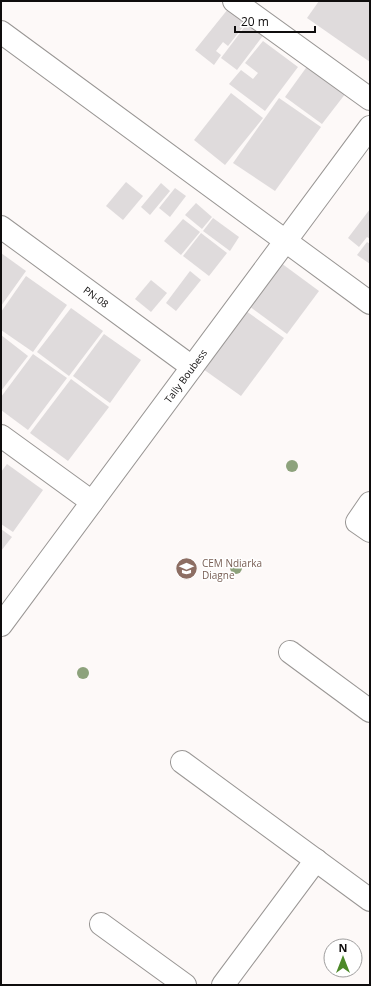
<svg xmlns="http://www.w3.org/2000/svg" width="371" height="986" font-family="'Open Sans',sans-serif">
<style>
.building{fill:#dfdbdc}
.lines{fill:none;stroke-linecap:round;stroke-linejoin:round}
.minor-casing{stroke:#999694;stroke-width:24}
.tertiary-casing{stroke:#999694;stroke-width:24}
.minor{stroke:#fff;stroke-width:22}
.tertiary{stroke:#fff;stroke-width:22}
.tree{fill:#8da27c}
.labels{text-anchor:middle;stroke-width:3;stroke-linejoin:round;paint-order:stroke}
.street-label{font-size:10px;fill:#0f0d0d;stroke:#fff}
.education-label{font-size:10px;fill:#785e54;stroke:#fff;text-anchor:start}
</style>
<rect width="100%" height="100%" fill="#fdf9f8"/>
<g class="building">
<polygon points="319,1 370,1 370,62 307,18"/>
<polygon points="232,4 250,18 228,46 223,42 216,51 221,55 214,65 195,50"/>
<polygon points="249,21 265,33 237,70 221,58"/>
<polygon points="263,41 298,67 265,111 229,84 241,70 253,79 258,73 245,63"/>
<polygon points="311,61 349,89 322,124 285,97"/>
<polygon points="231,93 263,118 225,165 194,140"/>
<polygon points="279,98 321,127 275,191 233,163"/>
<polygon points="126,182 143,196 123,220 106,206"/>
<polygon points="161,183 170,191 150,215 141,207"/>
<polygon points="175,188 186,196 170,217 159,208"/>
<polygon points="196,203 212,217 202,229 185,215"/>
<polygon points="370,209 370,239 367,237 359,247 348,238"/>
<polygon points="213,218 239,237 230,251 203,231"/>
<polygon points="183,219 200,232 181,255 164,241"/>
<polygon points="201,233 227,253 209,276 183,256"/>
<polygon points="367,242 370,244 370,264 357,255"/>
<polygon points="1,253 26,271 1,306"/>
<polygon points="281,263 319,291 287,334 249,306"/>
<polygon points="190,271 201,280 176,311 166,303"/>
<polygon points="26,276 67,305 33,352 1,330 1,312"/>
<polygon points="151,280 167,293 151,312 135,299"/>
<polygon points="71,308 103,331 69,376 37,352"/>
<polygon points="246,311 284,338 241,396 203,369"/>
<polygon points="104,334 141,360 110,403 73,376"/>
<polygon points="1,335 28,356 1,391"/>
<polygon points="33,354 67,378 28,430 1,410 1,397"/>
<polygon points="71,379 109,407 68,461 30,433"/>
<polygon points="7,464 43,490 13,532 1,524 1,472"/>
<polygon points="1,529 12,537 1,551"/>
</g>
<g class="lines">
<defs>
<g id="minor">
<polyline points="234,1 370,99"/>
<polyline points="1,32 370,303"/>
<path id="s1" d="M1 227 192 367"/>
<polyline points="1,436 92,502"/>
<polyline points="370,503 357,522 370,531"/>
<polyline points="290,652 370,711"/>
<polyline points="182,762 370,900"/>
<polyline points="101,924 185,985"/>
<polyline points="223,985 316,860"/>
</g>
<g id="tertiary">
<path id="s2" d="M1 625 370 127"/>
</g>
</defs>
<use href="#minor" class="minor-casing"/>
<use href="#tertiary" class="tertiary-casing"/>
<use href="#minor" class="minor"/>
<use href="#tertiary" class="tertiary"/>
</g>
<g class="tree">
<circle cx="292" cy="466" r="6"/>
<circle cx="236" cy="568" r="6"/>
<circle cx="83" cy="673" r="6"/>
</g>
<defs>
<symbol id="school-disc" viewBox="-11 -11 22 22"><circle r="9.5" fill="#8d6e63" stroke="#fff"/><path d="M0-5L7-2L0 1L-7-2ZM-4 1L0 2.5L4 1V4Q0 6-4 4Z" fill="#fff"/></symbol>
</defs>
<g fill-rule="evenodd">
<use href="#school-disc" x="174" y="556" width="25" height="25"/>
</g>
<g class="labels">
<g class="street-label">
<text dy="4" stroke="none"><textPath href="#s1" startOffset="118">PN-08</textPath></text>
<text dy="4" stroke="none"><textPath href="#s2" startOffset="310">Tally Boubess</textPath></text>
</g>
<g class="education-label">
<text x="202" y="567">CEM Ndiarka<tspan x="202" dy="12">Diagne</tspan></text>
</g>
</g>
<rect width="371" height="986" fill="none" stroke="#0f0d0d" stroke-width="4"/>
<g transform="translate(343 958)"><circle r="19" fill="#ffffff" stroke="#9f9e9e"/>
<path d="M0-3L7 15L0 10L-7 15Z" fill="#4c8928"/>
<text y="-6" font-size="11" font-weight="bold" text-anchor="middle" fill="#0f0d0d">N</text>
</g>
<path d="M235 26v6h80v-6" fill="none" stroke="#0f0d0d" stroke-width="2"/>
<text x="241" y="26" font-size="12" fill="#0f0d0d" stroke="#ffffff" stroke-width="3" paint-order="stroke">20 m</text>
</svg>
